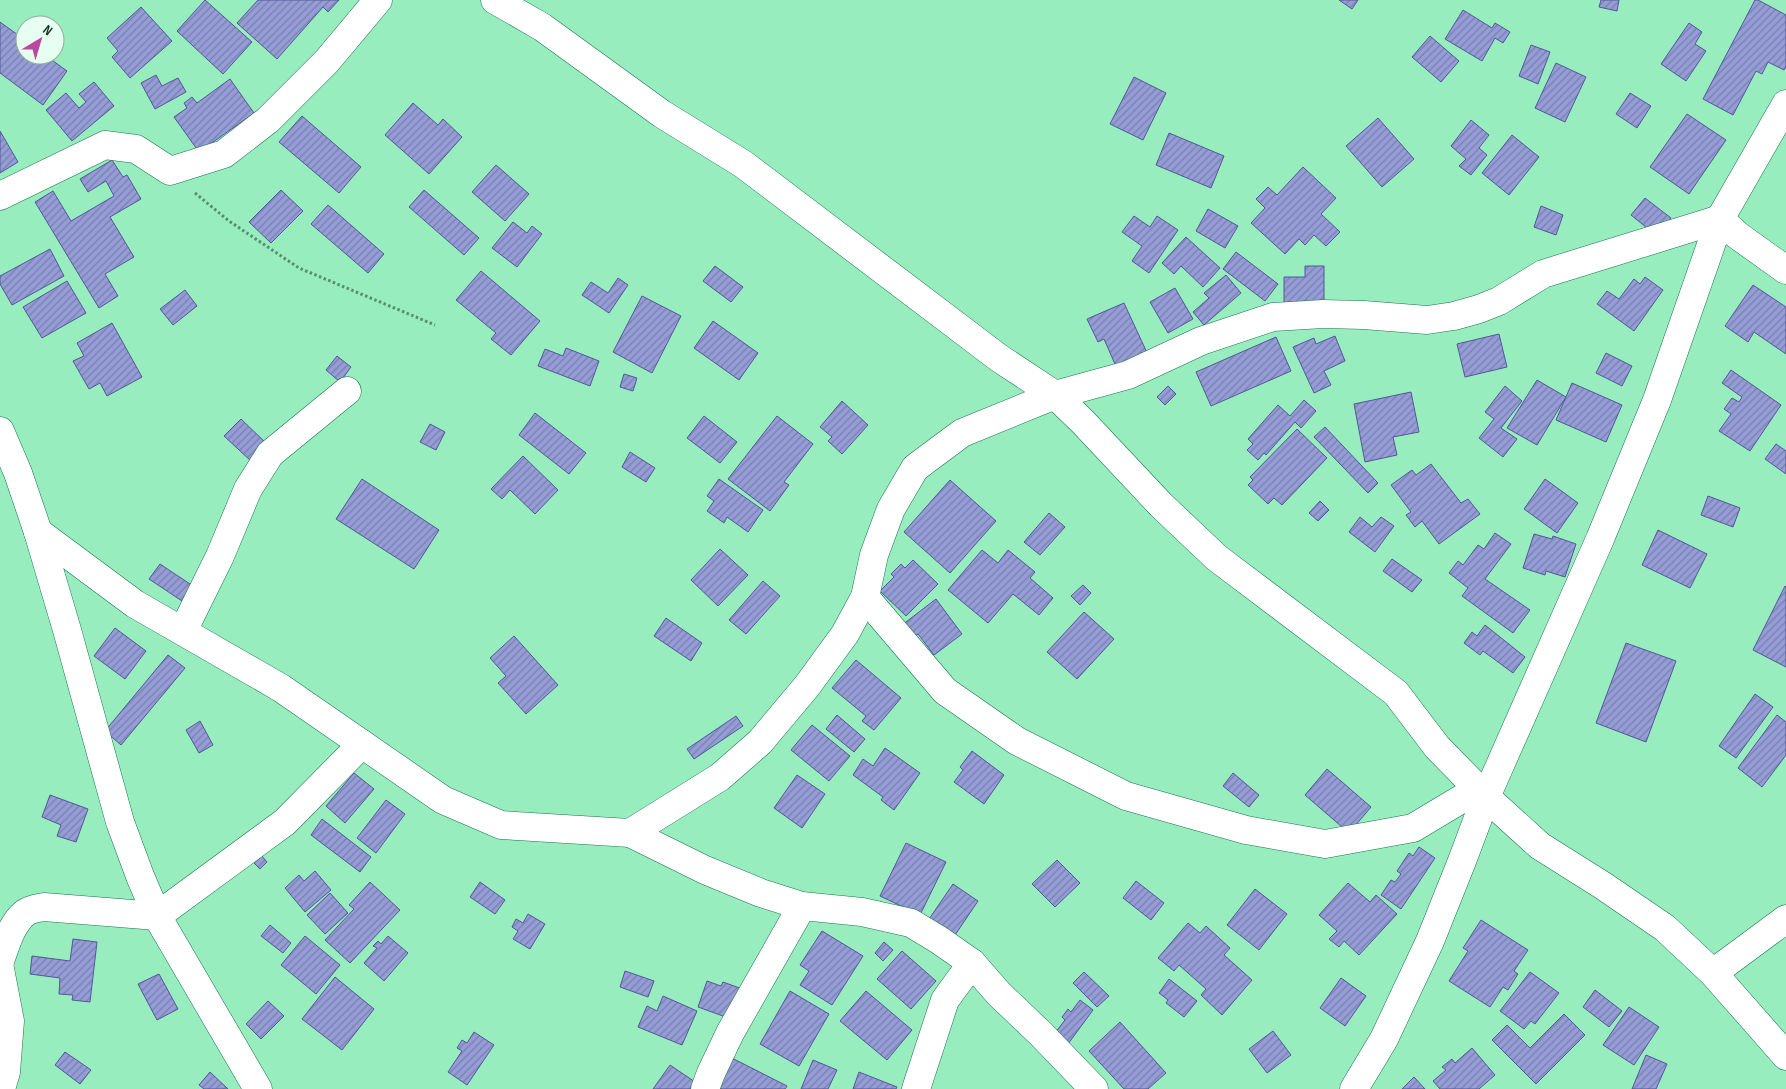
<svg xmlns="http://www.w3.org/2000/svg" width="1786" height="1089" font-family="'Sofia Sans Condensed',sans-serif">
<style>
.building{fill:url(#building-hatch);stroke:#525698}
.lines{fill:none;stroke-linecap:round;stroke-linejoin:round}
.minor-casing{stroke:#17744c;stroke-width:29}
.path{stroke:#528f6e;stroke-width:3;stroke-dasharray:2.5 2.5;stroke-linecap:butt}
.minor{stroke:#fff;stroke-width:28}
</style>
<defs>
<pattern id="building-hatch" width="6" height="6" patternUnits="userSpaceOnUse" patternTransform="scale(1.25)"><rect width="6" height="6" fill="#959cd6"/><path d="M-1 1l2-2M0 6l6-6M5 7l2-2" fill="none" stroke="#7880ad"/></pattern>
</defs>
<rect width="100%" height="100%" fill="#98edbe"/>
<g class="building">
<polygon points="205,0 252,42 223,74 177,31"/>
<polygon points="258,0 339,0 328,12 323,7 277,59 237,23"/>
<polygon points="1339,0 1358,0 1352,9"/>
<polygon points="1601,0 1619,0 1617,11 1599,7"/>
<polygon points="1755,0 1758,0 1786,15 1786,67 1784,70 1768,62 1762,74 1756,71 1733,115 1703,99"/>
<polygon points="141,7 172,41 130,78 112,57 118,51 107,38"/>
<polygon points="1463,10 1492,28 1495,23 1510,32 1503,43 1495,38 1482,61 1445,39"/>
<polygon points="0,22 25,40 25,55 45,55 67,71 43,105 0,73"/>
<polygon points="1689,23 1702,32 1695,44 1706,51 1686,81 1661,64"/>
<polygon points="1430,36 1459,61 1441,82 1412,57"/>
<polygon points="1531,45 1550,52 1538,84 1519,76"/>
<polygon points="1556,63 1586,77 1565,122 1535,108"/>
<polygon points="156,75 162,86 178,78 186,92 155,109 141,83"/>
<polygon points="1134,77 1166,93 1143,140 1110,124"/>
<polygon points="230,79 254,113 199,152 174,117 187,108 184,103 192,97 197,103"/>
<polygon points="94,82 114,106 72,141 46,110 66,93 79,108 86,102 79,94"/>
<polygon points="1630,93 1651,106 1637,128 1616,114"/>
<polygon points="413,103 438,125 443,119 462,137 429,174 385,135"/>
<polygon points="1687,114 1726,140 1689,194 1650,167"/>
<polygon points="302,116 361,167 339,193 279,142"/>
<polygon points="1378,118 1414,159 1382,187 1346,146"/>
<polygon points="1471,120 1489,135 1479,148 1487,155 1471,175 1459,166 1466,159 1451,146"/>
<polygon points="0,131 18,162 0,173"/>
<polygon points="1169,133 1224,156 1211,188 1156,165"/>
<polygon points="1512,135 1539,157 1509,195 1482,173"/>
<polygon points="112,160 123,177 127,175 141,199 110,217 134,257 105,274 118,296 99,308 35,202 53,191 71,221 114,196 106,181 88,192 80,179"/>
<polygon points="496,165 529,194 505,221 472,192"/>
<polygon points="1303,167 1336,198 1321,214 1340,232 1326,246 1314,235 1305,245 1299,239 1285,254 1251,223 1265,208 1256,199 1268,187 1277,195"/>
<polygon points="281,190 303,211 271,243 249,222"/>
<polygon points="424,190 479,238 464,255 409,207"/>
<polygon points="1645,198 1671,218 1657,236 1631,215"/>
<polygon points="328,205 384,254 368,273 311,224"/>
<polygon points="1541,206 1563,215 1556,235 1534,227"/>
<polygon points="1208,209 1238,226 1225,248 1196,231"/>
<polygon points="1134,216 1150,227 1157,216 1178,230 1149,273 1132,261 1142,246 1122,232"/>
<polygon points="513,222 527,233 532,226 542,234 517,267 492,248"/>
<polygon points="1186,237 1220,268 1203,287 1181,266 1174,274 1162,263"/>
<polygon points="50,249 64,276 12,305 0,284 0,276"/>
<polygon points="1236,252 1278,284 1265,301 1223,269"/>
<polygon points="715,266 743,287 731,302 703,281"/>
<polygon points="1305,266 1324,266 1324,307 1284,307 1284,277 1305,277"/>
<polygon points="481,271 540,321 511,355 491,339 496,333 456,300"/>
<polygon points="1226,275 1241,293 1204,325 1193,312 1209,298 1204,293"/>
<polygon points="1645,277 1663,290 1634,331 1597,304 1607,291 1619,299 1634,279 1640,284"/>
<polygon points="618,278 628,285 609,313 582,295 591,282 608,293"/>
<polygon points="67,281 86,313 42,338 23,307"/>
<polygon points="1753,285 1786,307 1786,354 1754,332 1748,342 1725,326"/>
<polygon points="1175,288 1193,319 1168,333 1150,302"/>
<polygon points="185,290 197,306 173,325 160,309"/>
<polygon points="642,296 681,316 652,373 613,352"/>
<polygon points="1124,303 1149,357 1118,371 1104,339 1098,342 1087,319"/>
<polygon points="713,321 758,353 739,380 694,348"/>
<polygon points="112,323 142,377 107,396 100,383 89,389 73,361 84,356 77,343"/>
<polygon points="1499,334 1507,367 1465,377 1457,344"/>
<polygon points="1335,336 1345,361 1324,371 1331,385 1314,393 1293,347 1314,338 1316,344"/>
<polygon points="1276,337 1291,371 1211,406 1196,372"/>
<polygon points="566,348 599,361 590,386 538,366 545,349 563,356"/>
<polygon points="1606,353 1632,366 1622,386 1596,373"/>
<polygon points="337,356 351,367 340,382 326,370"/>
<polygon points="1731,370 1781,405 1750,451 1719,431 1731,414 1724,409 1732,398 1739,402 1742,397 1722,383"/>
<polygon points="624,374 637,378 633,391 620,387"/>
<polygon points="1537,380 1566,397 1537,445 1507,428"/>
<polygon points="1572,383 1622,405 1606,442 1556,420"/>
<polygon points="1168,386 1176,394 1165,405 1157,397"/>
<polygon points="1505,386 1522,401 1501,428 1517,439 1503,457 1479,438 1494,419 1485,412"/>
<polygon points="1411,392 1419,432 1393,437 1397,455 1365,462 1354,404"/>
<polygon points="1304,400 1316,411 1301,428 1295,422 1266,455 1264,453 1258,460 1247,450 1253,444 1248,439 1278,405 1290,416"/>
<polygon points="842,401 868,425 842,454 828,441 832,437 820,427"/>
<polygon points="535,413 586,453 569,474 519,435"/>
<polygon points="704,416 737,442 720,463 687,438"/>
<polygon points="777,416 813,444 784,482 789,485 770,511 728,479"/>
<polygon points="241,419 268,445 252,462 224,436"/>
<polygon points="430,424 445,432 436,450 420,442"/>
<polygon points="1325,427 1378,483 1368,493 1314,437"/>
<polygon points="1297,429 1327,458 1282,505 1274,498 1268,504 1248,485 1253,480 1250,477"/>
<polygon points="1776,444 1786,451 1786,474 1765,459"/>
<polygon points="630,452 655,468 646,482 622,467"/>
<polygon points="523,456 558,490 535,514 510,490 502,499 491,489"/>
<polygon points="1431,464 1461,503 1468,499 1480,514 1439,544 1422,521 1415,527 1406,515 1411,512 1391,485 1412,470 1416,475"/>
<polygon points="362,479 439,530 414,569 336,519"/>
<polygon points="719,479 763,510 748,532 727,517 724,523 707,511 714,501 707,496"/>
<polygon points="1545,479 1578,503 1557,533 1524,509"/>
<polygon points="950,480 996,521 950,573 904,532"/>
<polygon points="1708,496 1740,508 1733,527 1701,515"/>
<polygon points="1320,501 1329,510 1318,521 1309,513"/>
<polygon points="1049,513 1065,527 1040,555 1024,542"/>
<polygon points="1360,517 1372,527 1381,517 1394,526 1375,552 1349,532"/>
<polygon points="1658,530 1707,554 1690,588 1642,565"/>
<polygon points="1495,533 1511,544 1485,579 1530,610 1513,633 1462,596 1468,588 1449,573 1458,561 1463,565 1478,545 1484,549"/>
<polygon points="1534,534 1552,539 1553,536 1576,544 1565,577 1546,571 1545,575 1523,568"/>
<polygon points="720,549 748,575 718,606 691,580"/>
<polygon points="982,550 998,563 1008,550 1035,572 1030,578 1053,598 1039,615 1013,594 988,623 948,590"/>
<polygon points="1392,559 1422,580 1412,592 1383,571"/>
<polygon points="913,560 938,584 906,616 880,591 894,577 891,574 901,564 905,568"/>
<polygon points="160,564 193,586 182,601 149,579"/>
<polygon points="763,581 780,596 746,634 729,620"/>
<polygon points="1083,585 1091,593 1080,605 1071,596"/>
<polygon points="1785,586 1786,587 1786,667 1753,650"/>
<polygon points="936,599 962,634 934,655 918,634 912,638 902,625"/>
<polygon points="1084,612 1114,639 1077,679 1047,652"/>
<polygon points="666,618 702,643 691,661 654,636"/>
<polygon points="1485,625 1525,657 1513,673 1483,651 1480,655 1464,643 1472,632 1477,636"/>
<polygon points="115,628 146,651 125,679 94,656"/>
<polygon points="514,636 558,685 526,714 498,683 506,676 490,658"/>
<polygon points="1626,643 1676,661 1646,742 1596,723"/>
<polygon points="168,655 185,668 121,745 105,731"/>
<polygon points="856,660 901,698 874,730 862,721 866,716 832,688"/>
<polygon points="1755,694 1773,707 1736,758 1719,746"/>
<polygon points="837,715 865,739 854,752 826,729"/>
<polygon points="1777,715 1786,722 1786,755 1762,787 1738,768"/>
<polygon points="736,716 743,726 694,759 687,749"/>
<polygon points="200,721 213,745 199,753 186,730"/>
<polygon points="812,725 850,756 829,781 791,750"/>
<polygon points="885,748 920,773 894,810 881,800 883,797 853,775 863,759 873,766"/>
<polygon points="972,751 1004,775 984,804 954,782 963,770 960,767"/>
<polygon points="1327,769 1371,807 1349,833 1305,795"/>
<polygon points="354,773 374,789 345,823 326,806"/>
<polygon points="1233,773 1259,795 1249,807 1223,786"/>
<polygon points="797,775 825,794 802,828 774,808"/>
<polygon points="50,795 88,809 76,842 57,836 61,825 42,817"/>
<polygon points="386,800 405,814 376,853 357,838"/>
<polygon points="322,819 371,857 360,872 311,835"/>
<polygon points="906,843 946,862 920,915 880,896"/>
<polygon points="1419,847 1435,858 1401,909 1381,895 1391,880 1395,882 1401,874 1397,871 1409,853 1413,856"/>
<polygon points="261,855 267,862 260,869 253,862"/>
<polygon points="1057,860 1080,883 1055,907 1032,884"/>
<polygon points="315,871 331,890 305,912 285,888 299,875 304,881"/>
<polygon points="1136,881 1164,903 1151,920 1123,898"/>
<polygon points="370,882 400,910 350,963 325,940 354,909 349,905"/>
<polygon points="480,882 505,900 495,914 470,897"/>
<polygon points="1348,883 1370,902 1376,895 1397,914 1359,955 1344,941 1339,947 1329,939 1337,931 1319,915"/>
<polygon points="953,884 978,901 953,938 927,922"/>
<polygon points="1255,889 1287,914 1259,950 1227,925"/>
<polygon points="330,893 348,913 325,934 307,915"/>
<polygon points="528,914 545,924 530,949 513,939 518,931 512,927 516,919 523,923"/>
<polygon points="1481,920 1528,950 1514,971 1518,974 1508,990 1503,987 1490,1007 1449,981 1468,951 1463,948"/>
<polygon points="1188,923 1200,933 1206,926 1230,948 1224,955 1252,980 1222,1015 1201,995 1206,989 1179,965 1174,971 1158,958"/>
<polygon points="270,925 291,943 283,953 261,936"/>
<polygon points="822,931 863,956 832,1005 800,985 809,971 800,965"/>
<polygon points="305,936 340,965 316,994 281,965"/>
<polygon points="388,936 408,953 384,981 364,963 377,948 373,946 378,941 381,944"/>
<polygon points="73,939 97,942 90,1002 72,1000 73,995 59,994 60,978 30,974 32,956 70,961"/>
<polygon points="884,942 893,950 883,961 875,953"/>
<polygon points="902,951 936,981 911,1009 877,979"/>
<polygon points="625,971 654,981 648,997 620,987"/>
<polygon points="1084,972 1109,996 1097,1007 1073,983"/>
<polygon points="1530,972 1559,993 1535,1024 1531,1021 1524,1029 1500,1011"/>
<polygon points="159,974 178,1009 157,1020 138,984"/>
<polygon points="335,977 374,1009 342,1050 302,1019"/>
<polygon points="1341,978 1366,996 1345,1026 1320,1008"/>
<polygon points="1169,979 1197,1001 1184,1017 1166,1003 1168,1000 1159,993"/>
<polygon points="707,981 721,986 723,982 745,990 734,1020 698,1007"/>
<polygon points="1595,990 1622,1011 1609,1027 1583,1007"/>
<polygon points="790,991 829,1014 799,1066 760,1044"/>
<polygon points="866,991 912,1030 887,1060 840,1021"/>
<polygon points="663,996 697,1011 682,1045 638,1027 647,1006 657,1011"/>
<polygon points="1080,1000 1093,1010 1068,1044 1055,1033 1065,1020 1062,1017 1068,1009 1071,1012"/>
<polygon points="268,1001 284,1016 261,1039 246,1024"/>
<polygon points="1629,1007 1659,1027 1634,1065 1603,1045"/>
<polygon points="1564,1014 1585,1035 1536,1084 1492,1040 1507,1025 1530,1048"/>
<polygon points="1120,1022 1166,1073 1148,1089 1124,1089 1089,1051"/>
<polygon points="1273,1031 1291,1055 1267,1073 1249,1049"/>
<polygon points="474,1032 494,1045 467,1085 448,1072 462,1051 457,1048 462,1040 467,1043"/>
<polygon points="1472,1048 1495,1075 1479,1089 1440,1089 1433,1081 1446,1070 1442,1067 1452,1059 1455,1063"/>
<polygon points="65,1052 91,1070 80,1084 55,1065"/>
<polygon points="1646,1055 1667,1064 1656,1089 1632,1089"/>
<polygon points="728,1056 787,1086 785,1089 722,1089 713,1085"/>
<polygon points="813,1060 837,1070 828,1089 801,1089"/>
<polygon points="670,1065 701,1086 699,1089 653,1089"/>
<polygon points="210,1072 228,1089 204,1089 199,1085"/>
<polygon points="859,1072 897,1087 896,1089 853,1089"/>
<polygon points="1414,1077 1425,1089 1402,1089"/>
</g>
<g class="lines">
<defs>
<g id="minor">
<polyline points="495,0 542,27 662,114 743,164 999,358 1055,395 1083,422 1161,505 1217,558 1396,693 1437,747 1486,797 1540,846 1602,885 1665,928 1713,973 1786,1056"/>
<polyline points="0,196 105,145 136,149 170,171 224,154 268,120 327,61 378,0"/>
<polyline points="0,431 18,473 38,532 67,630 120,822 140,876 157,916 258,1089"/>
<polyline points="38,532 135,604 281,688 443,800 501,825 630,833 720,777 760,742 807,686 845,634 865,597 874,555 891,509 915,468 962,433 1055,395 1128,375 1201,341 1273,317 1323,314 1364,315 1427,320 1454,316 1479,309 1499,301 1543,274 1720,219 1737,235 1786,270"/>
<polyline points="865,597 945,691 1017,741 1126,796 1246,830 1325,844 1413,828 1478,789"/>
<polyline points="183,631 220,556 248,489 270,454 347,391"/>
<polyline points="630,833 705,870 761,893 802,906 862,912 911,923 939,940 972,963 999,994 1040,1033 1094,1089"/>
<path d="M0 961C6 945 11 924 25 913 30 909 38 908 44 907L157 916 285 822 362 744"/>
<polyline points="0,969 10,1021 6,1072 1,1089"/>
<polyline points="1713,973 1786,919"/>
<polyline points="705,1089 711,1073 730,1033 802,906"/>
<polyline points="916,1089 945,1000 972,963"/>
<polyline points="1354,1089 1384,1039 1430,941 1462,861 1486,797 1600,539 1657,400 1720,219 1786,104"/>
</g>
</defs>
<use href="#minor" class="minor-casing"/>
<polyline class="path" points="195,193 229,221 299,268 435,325"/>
<use href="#minor" class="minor"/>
</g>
<g transform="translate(40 40) rotate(38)"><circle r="24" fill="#e7fff0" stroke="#90ad9d"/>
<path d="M0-4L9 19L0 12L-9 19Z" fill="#bc479e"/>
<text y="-8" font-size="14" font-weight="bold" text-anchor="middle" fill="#0e3220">N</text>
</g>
</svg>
